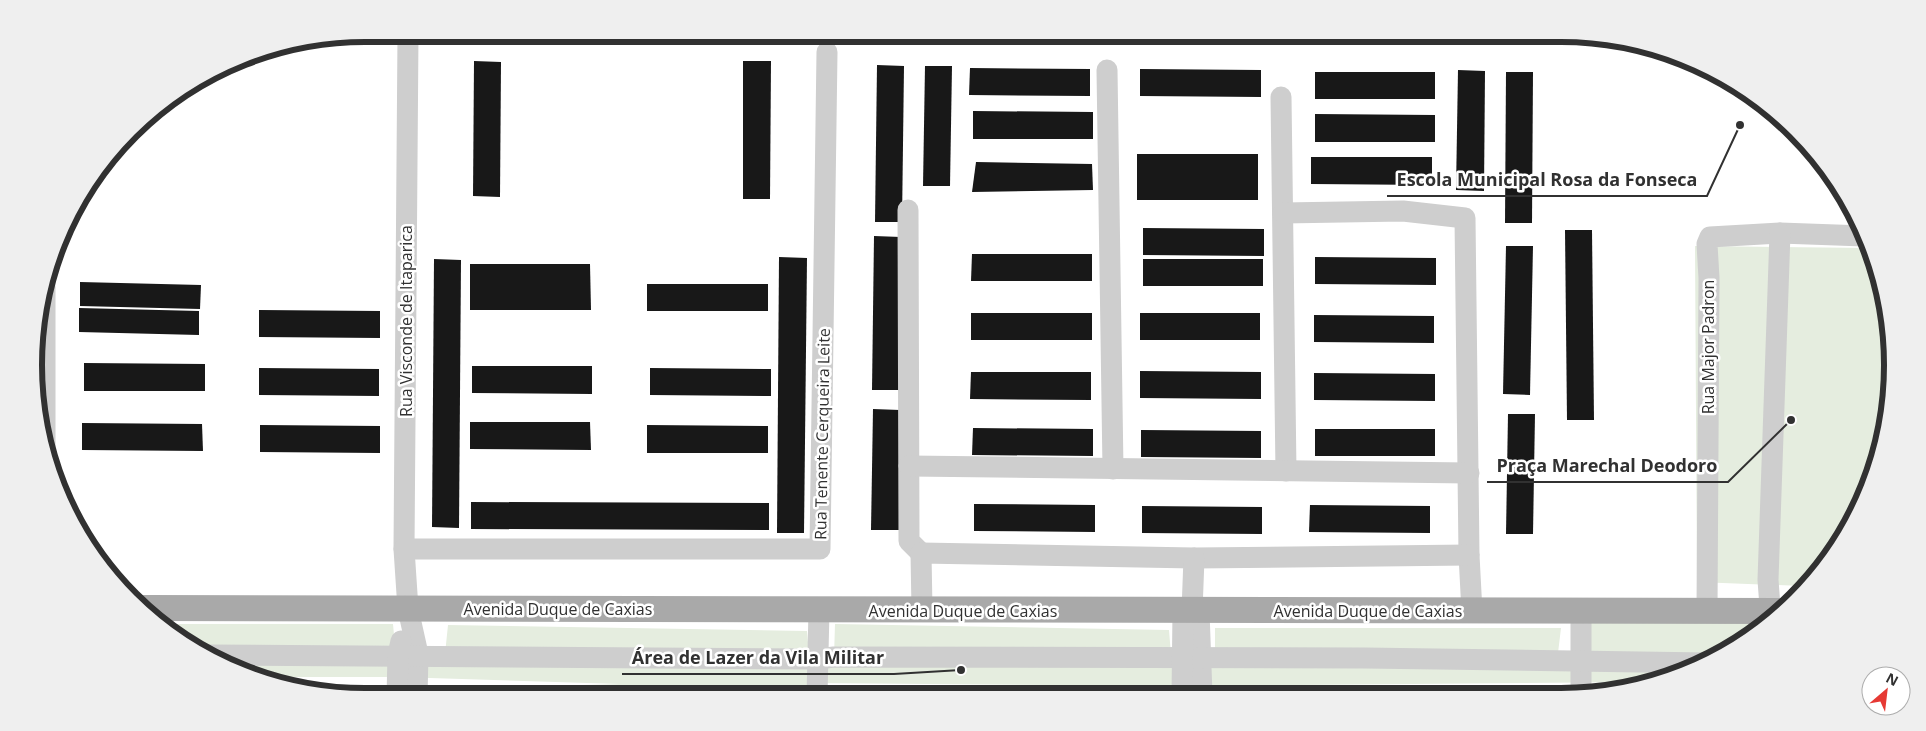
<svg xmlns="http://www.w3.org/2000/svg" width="1926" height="731" font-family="'Open Sans',sans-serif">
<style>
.green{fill:#e5eddf}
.building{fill:#181818}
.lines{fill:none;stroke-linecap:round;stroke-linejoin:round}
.minor{stroke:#cecece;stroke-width:21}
.major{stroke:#a9a9a9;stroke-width:26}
.labels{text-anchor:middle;stroke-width:5;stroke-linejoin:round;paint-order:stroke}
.street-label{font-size:16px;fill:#313131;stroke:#fff}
.rim{fill:none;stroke:#313131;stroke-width:6}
.leader{fill:none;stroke:#313131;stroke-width:2}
.callout-dot{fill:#313131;stroke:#fff;stroke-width:2}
.callout-label{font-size:18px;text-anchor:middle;font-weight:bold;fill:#313131;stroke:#fff;stroke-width:5;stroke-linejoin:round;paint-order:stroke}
</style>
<rect width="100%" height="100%" fill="#fff"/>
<g class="green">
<path d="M1695 246 1869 248C1876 262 1879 276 1882 291 1901 373 1887 456 1848 530 1838 549 1816 570 1803 586L1697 582Z"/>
<polygon points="1581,612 1780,615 1707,663 1644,682 1182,686 807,683 807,696 431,697 431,689 619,684 397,677 257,677 219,663 445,654 448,625 807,631 809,654 834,657 835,624 1169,630 1171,655 1215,655 1215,628 1561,628 1558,653 1581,661"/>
<polygon points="159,624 393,624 395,646 193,647"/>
</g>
<g class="building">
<polygon points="474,61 501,62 500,197 473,196"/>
<polygon points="743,61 771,61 770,199 743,199"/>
<polygon points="877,65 904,66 902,222 875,222"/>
<polygon points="925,66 952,66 950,186 923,186"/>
<polygon points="970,68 1090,69 1090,96 969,95"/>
<polygon points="1140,69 1261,70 1261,97 1140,96"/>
<polygon points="1458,70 1485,71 1484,191 1456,190"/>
<rect x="1315" y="72" width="120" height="27"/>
<polygon points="1506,72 1533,72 1532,223 1505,223"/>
<polygon points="973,111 1093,112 1093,139 973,139"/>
<polygon points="1315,114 1435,115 1435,142 1315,142"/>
<rect x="1137" y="154" width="121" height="46"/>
<polygon points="1311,157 1432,157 1432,185 1311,184"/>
<polygon points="976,162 1092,164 1093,190 972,192"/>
<polygon points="1143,228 1264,229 1264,256 1143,255"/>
<polygon points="1565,230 1592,230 1594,420 1567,420"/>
<polygon points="874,236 901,237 899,390 872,390"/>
<polygon points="1506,246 1533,246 1530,395 1503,394"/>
<polygon points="972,254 1092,254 1092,281 971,281"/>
<polygon points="779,257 807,258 804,533 777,533"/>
<polygon points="1315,257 1436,258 1436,285 1315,284"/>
<polygon points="434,259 461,260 459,528 432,527"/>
<rect x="1143" y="259" width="120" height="27"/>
<polygon points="470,264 590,264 591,310 470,310"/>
<polygon points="80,282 201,285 200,309 80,306"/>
<rect x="647" y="284" width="121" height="27"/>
<polygon points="79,308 199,311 199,335 79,332"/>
<polygon points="259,310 380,311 380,338 259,337"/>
<rect x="971" y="313" width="121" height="27"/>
<rect x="1140" y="313" width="120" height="27"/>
<polygon points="1314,315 1434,316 1434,343 1314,342"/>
<polygon points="84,363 205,364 205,391 84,391"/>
<polygon points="472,366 592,366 592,394 472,393"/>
<polygon points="259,368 379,369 379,396 259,395"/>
<polygon points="650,368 771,369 771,396 650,395"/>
<polygon points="1140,371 1261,372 1261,399 1140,398"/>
<polygon points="971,372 1091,372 1091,400 970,399"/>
<polygon points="1314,373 1435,374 1435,401 1314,400"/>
<polygon points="873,409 900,410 899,530 871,530"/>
<polygon points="1508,414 1535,414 1533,534 1506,534"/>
<polygon points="470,422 590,422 591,450 470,449"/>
<polygon points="82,423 202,424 203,451 82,450"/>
<polygon points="260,425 380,426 380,453 260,452"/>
<polygon points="647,425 768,426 768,453 647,453"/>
<polygon points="973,428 1093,429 1093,456 972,455"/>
<rect x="1315" y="429" width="120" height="27"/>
<polygon points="1141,430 1261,431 1261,458 1141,457"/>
<polygon points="471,502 769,503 769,530 471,529"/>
<polygon points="974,504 1095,505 1095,532 974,531"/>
<polygon points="1310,505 1430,506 1430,533 1309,532"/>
<polygon points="1142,506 1262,507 1262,534 1142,533"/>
</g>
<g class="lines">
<g class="minor">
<polyline points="408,34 404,549 408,609 418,654 417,697"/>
<polyline points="1107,70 1113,469"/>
<polyline points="1281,97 1286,471"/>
<polyline points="908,210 909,541 921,553"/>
<polyline points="1283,213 1403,211 1465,218 1469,555 1472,612"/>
<polyline points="45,445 45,287"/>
<polyline points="909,466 1469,473"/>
<polyline points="404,549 820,549 827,52"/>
<polyline points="922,610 921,553 1194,558 1469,555"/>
<polyline points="1192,611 1194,558"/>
<polyline points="1199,611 1202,695"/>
<polyline points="1707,611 1709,278 1707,244 1710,237 1780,233 1864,236"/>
<polyline points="1581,612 1581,694"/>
<polyline points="1771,620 1768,580 1780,233"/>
<polyline points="205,655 818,659 834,657 1365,658 1707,663"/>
<polyline points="1182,695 1183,611"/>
<polyline points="817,696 819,610"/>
<polyline points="397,697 398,655 401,641"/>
</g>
<polyline class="major" points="144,608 1782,611"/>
</g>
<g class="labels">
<g class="street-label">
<text transform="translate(406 321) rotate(-90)" y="6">Rua Visconde de Itaparica</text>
<text transform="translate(1708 347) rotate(-90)" y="6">Rua Major Padron</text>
<text transform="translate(822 434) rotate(-89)" y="6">Rua Tenente Cerqueira Leite</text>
<text x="558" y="615">Avenida Duque de Caxias</text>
<text x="963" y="617">Avenida Duque de Caxias</text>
<text x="1368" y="617">Avenida Duque de Caxias</text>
</g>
</g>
<path d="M0 0H1926V731H0ZM365 42H1561A323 323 0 0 1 1884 365V365A323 323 0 0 1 1561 688H365A323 323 0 0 1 42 365V365A323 323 0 0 1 365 42Z" fill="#efefef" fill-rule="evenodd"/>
<path class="rim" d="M365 42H1561A323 323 0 0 1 1884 365V365A323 323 0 0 1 1561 688H365A323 323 0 0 1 42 365V365A323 323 0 0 1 365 42Z"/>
<path class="leader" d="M1740 125L1707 196H1387M1791 420L1728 482H1487M961 670L894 674H622"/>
<g class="callout-dot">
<circle cx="1740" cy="125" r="5"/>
<circle cx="1791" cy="420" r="5"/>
<circle cx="961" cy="670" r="5"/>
</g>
<g class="callout-label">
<text x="1547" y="186">Escola Municipal Rosa da Fonseca</text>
<text x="1607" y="472">Praça Marechal Deodoro</text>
<text x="758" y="664">Área de Lazer da Vila Militar</text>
</g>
<g transform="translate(1886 691) rotate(28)"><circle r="24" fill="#ffffff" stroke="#adadad"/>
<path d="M0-4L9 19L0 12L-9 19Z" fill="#e63934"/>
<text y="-8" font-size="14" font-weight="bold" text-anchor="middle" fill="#313131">N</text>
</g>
</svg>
